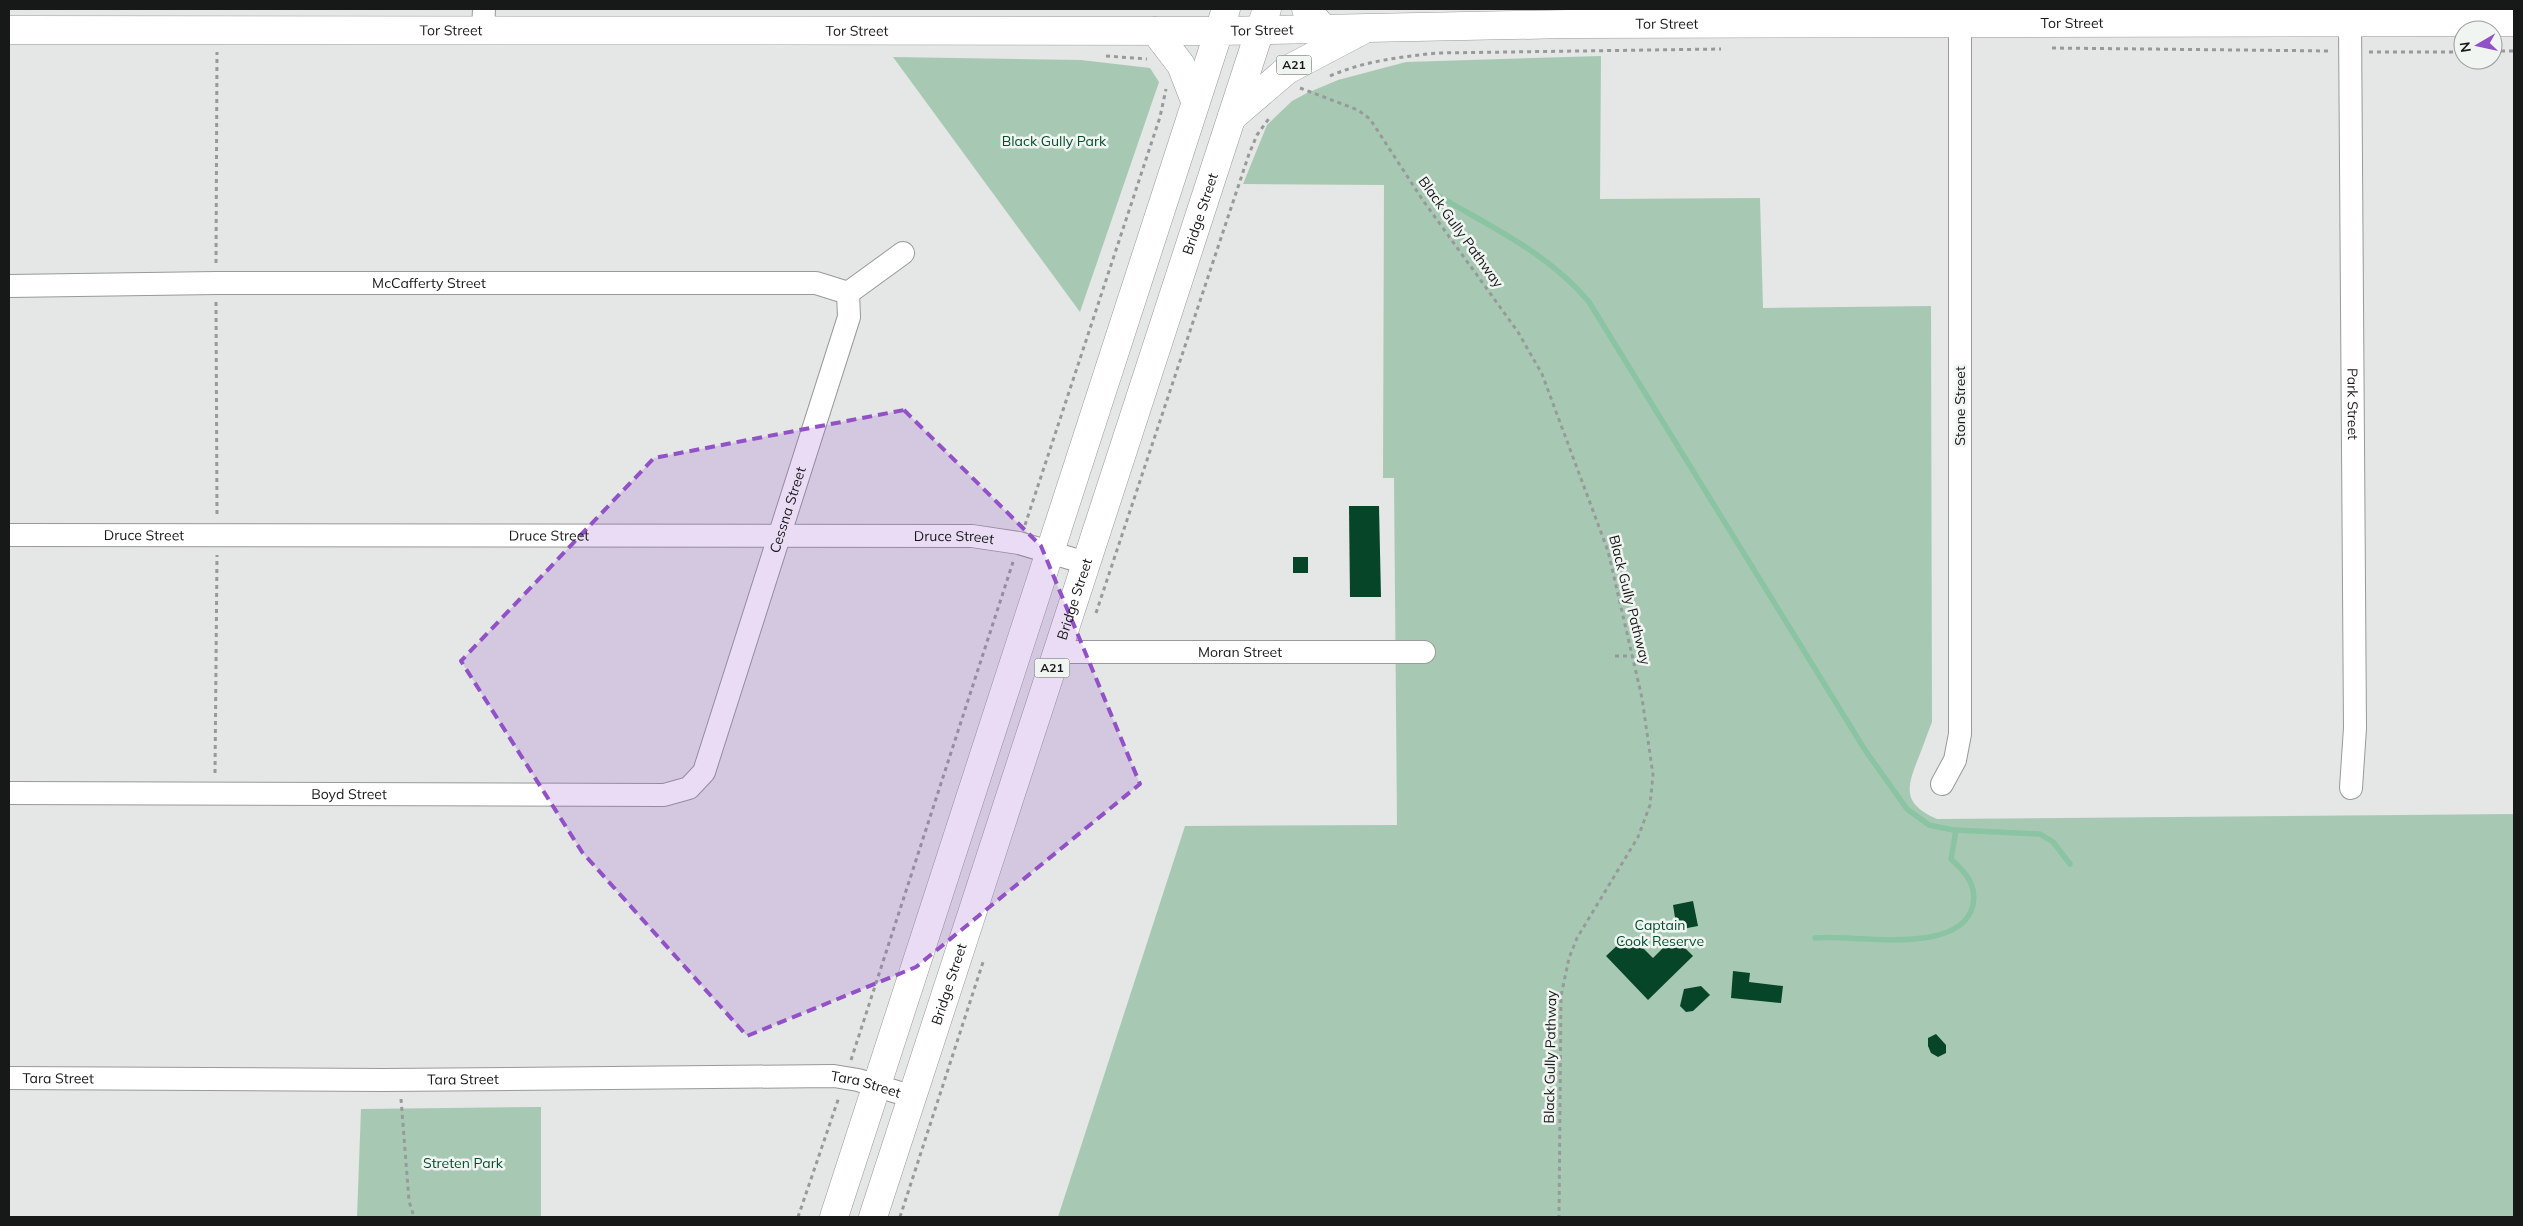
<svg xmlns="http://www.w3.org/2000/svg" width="2523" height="1226" font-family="Mulish,sans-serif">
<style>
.green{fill:#a7c9b4}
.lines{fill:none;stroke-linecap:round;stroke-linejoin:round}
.stream{stroke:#8bc4a2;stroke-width:5.5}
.building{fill:#074529}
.street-casing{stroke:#979a98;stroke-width:24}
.secondary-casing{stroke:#979a98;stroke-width:29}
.primary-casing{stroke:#979a98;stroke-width:29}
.highway-casing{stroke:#979a98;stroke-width:29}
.path{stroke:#989a99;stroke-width:3;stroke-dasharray:4 4;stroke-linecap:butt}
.street{stroke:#fff;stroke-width:22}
.secondary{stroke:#fff;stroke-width:28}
.primary{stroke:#fff;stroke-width:28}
.highway{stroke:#fff;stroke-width:28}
.marked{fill:#9251c6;fill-opacity:0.2;stroke:#9251c6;stroke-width:4;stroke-dasharray:10 6;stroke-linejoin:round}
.labels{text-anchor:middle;stroke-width:5;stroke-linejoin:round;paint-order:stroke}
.shield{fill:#f1f5f2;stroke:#585b59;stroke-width:1}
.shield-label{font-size:12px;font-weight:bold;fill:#171918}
.street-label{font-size:14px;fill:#171918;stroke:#f1f5f2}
.park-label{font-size:14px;fill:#044d2d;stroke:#f1f5f2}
</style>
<rect width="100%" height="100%" fill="#e4e7e5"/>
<g class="green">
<path d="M1601 56 1600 199 1760 198 1763 308 1931 306 1932 722C1927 734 1923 747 1918 759 1906 789 1903 804 1937 819L2514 814V1217H1058L1185 826 1397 825 1394 478H1383L1384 185 1243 184 1267 125 1292 101 1307 93 1338 80 1406 62Z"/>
<polygon points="893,57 1081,60 1150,68 1159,82 1080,312"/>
<polygon points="541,1107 541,1217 357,1217 361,1109"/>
</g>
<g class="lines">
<g class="stream">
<path d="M1430 191C1485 224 1548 252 1589 302L1865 750 1907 809 1929 825 1953 830 2040 834 2053 842 2070 864"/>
<path d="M1815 938C1855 934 1961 957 1973 905 1977 884 1965 872 1951 859L1956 830"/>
</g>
</g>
<g class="building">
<polygon points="1349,506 1379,506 1381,597 1350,597"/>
<rect x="1293" y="557" width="15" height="16"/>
<polygon points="1693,901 1698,926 1677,930 1673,905"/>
<polygon points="1674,937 1693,956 1648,1000 1606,956 1625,938 1633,947 1638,943 1653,958"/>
<polygon points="1733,971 1750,973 1749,982 1783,986 1781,1003 1731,998"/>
<polygon points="1701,986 1710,995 1693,1011 1686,1012 1680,1006 1684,989"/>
<polygon points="1936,1034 1946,1045 1946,1053 1938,1057 1931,1053 1928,1046 1928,1038"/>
</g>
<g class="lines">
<defs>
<g id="street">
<path id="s1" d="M2350 22 2355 728 2351 788"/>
<polyline points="483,30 484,9"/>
<path id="s2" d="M9 286 216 283H816L848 293"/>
<polyline points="848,293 903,253"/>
<path id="s3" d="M9 535 972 536 1019 543 1086 563"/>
<path id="s4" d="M1058 652H1424"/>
<polyline points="1942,784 1955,760 1960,734 1960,24"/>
<path id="s5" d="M9 793 664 795 689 788 704 772 849 317 848 293"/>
<path id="s6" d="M9 1078 384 1080 834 1076 858 1080 913 1097"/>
</g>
<g id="secondary">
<path id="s7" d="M9 30 1219 31"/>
</g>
<g id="primary">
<polyline points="1306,9 1323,28"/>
<polyline points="1260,30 1267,9"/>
<polyline points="1219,31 1226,9"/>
</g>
<g id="highway">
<polyline points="1155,31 1181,65 1195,101"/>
<polyline points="1232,117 1287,70 1361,31"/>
<path id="s8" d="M834 1217 1219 31 1568 24 2514 22"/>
<path id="s9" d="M873 1217 1260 30"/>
</g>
</defs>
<use href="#street" class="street-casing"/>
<use href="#secondary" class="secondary-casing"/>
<use href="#primary" class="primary-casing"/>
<use href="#highway" class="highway-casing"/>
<g class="path">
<polyline points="2052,48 2331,51"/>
<polyline points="2493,51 2514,51"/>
<polyline points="2369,52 2463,52"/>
<polyline points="1106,56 1147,59"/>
<path d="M1330 76C1364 61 1400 57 1437 53L1721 49"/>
<polyline points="1300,88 1358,110 1370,119 1422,199 1518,332 1542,374 1608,551 1642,698 1653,775 1650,805 1638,837 1577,938 1569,958 1561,996 1559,1217"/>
<polyline points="216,263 217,52"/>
<polyline points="216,302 217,516"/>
<polyline points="1025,525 1160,117 1166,89"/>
<polyline points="1096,613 1249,154 1257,135 1270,117"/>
<polyline points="1615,656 1633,656"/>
<polyline points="215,773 217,555"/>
<polyline points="851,1060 1013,562"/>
<polyline points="401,1099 409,1201 414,1217"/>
<polyline points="798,1217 839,1097"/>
<polyline points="900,1217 984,959"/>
</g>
<use href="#street" class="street"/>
<use href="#secondary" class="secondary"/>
<use href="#primary" class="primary"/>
<use href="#highway" class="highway"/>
</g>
<path class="marked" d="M904 410 1041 546 1140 784 916 967 747 1036 582 852 461 661 654 458Z"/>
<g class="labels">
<g class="shield">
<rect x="1276.5" y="55.5" width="35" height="19" rx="4"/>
<rect x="1034.5" y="658.5" width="35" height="19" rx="4"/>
</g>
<g class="shield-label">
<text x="1294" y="69">A21</text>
<text x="1052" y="672">A21</text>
</g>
<g class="street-label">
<text dy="5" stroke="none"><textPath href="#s8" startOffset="2100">Tor Street</textPath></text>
<text dy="5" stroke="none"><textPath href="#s8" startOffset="1695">Tor Street</textPath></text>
<text dy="5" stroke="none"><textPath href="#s7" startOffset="442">Tor Street</textPath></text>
<text dy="5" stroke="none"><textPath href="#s8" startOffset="1290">Tor Street</textPath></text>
<text dy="5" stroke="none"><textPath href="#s7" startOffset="848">Tor Street</textPath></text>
<text dy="5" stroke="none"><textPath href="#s9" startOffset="1055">Bridge Street</textPath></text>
<text transform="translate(1461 232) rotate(54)" y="5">Black Gully Pathway</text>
<text dy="5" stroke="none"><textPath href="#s2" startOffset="420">McCafferty Street</textPath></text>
<text dy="5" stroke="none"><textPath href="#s1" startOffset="382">Park Street</textPath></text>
<text transform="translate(1960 406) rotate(-90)" y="5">Stone Street</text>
<text dy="5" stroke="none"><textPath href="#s5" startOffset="978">Cessna Street</textPath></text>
<text dy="5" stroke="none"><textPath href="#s3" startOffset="135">Druce Street</textPath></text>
<text dy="5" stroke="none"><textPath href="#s3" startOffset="540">Druce Street</textPath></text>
<text dy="5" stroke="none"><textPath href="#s3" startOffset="945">Druce Street</textPath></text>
<text dy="5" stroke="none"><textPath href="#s9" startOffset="650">Bridge Street</textPath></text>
<text transform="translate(1630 600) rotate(76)" y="5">Black Gully Pathway</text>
<text dy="5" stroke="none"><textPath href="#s4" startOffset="182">Moran Street</textPath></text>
<text dy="5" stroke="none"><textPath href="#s5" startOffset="340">Boyd Street</textPath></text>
<text dy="5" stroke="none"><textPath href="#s9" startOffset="245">Bridge Street</textPath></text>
<text transform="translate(1550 1057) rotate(-89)" y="5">Black Gully Pathway</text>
<text dy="5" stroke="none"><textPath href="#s6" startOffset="49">Tara Street</textPath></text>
<text dy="5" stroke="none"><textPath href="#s6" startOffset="454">Tara Street</textPath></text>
<text dy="5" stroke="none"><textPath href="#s6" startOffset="858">Tara Street</textPath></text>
</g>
<g class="park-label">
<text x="1054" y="146">Black Gully Park</text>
<text x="1660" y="930">Captain<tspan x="1660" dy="16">Cook Reserve</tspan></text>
<text x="463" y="1168">Streten Park</text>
</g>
</g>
<rect width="2523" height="1226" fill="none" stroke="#171918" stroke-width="20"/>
<g transform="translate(2478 45) rotate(261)"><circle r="24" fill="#f1f5f2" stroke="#9a9d9b"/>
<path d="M0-4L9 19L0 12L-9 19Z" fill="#9251c6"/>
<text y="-8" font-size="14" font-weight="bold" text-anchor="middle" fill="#171918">N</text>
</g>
</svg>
